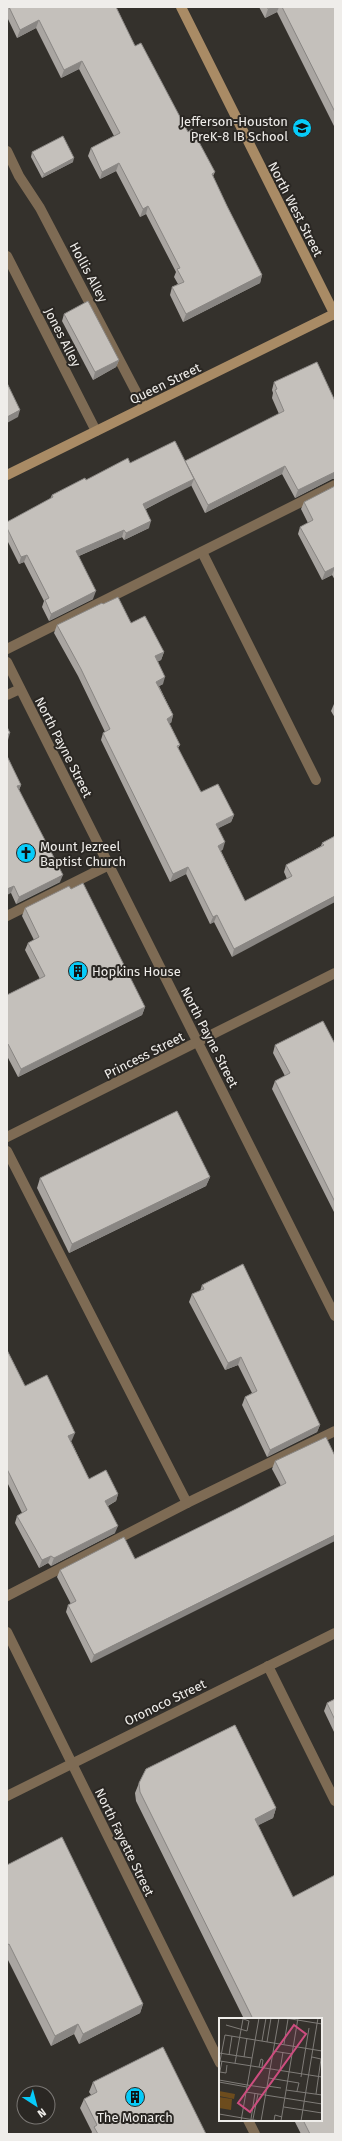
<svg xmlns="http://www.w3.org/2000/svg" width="342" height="2141" font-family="'Fira Sans',sans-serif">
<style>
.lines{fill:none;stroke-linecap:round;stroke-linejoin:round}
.lane{stroke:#7e6b54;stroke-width:10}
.street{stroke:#7e6b54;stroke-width:10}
.secondary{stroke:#a98b65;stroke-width:10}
.wall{fill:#a9a5a1}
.shaded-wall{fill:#898683}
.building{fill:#c4c0bb;stroke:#898683}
.labels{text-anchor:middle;stroke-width:4;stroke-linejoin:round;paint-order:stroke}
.poi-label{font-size:13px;fill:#efedea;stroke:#2a2723;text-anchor:start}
.street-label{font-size:13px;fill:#efedea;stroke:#2a2723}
.inset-road{fill:none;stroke:#7f7c78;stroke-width:1}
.view{fill:#cd4d7f;fill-opacity:0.15;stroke:#cd4d7f;stroke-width:2}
.inset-edge{fill:none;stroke:#efedea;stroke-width:2}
</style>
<rect width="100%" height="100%" fill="#34312c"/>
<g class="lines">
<g class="lane">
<polyline points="7,151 19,176 40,208 144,407"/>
<polyline points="7,256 96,431"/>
<polyline points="202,552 316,780"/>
<polyline points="7,649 335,485"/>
<polyline points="7,695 20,689"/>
<polyline points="7,916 109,865"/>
<polyline points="7,1151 187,1503"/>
<polyline points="7,1596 187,1503 335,1431"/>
<polyline points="268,1666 335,1801"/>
</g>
<g class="street">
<polyline points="7,662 335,1316"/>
<polyline points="7,1137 335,973"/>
<polyline points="7,1632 220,2063"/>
<polyline points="7,1796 335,1633"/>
<polyline points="248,2120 255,2134"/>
</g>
<g class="secondary">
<polyline points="181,7 335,315"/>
<polyline points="7,475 334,314"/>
</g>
</g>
<g class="wall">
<polygon points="7,7 116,7 135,46 188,132 215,172 213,176 227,206 262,275 260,283 183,322 170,295 172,287 178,284 174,277 176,272 146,214 140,217 116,171 100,179 88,156 91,148 114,136 79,69 61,78 36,28 17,38 7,17"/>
<polygon points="259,7 335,7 335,128 277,12 265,18"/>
<polygon points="32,152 73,162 42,178 31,157"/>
<polygon points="64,314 119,360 116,367 93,380 62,321"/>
<polygon points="274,382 335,401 335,479 332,479 295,498 282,474 205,513 191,485 146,509 149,528 124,540 122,537 79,556 93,599 49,621 42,607 44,601 24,562 19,564 7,540 7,522 50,499 52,495 86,480 130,463 185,462 185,461 279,414 272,398 273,393 272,390"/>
<polygon points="335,486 335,580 332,575 322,580 298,534 300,527 308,523 301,509 304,502"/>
<polygon points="103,604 131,623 164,652 161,660 158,661 163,684 159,686 173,715 171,723 169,723 180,745 178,748 201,792 234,815 231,822 218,828 223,849 221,851 245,901 287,879 284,872 286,865 321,846 322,843 335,836 232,957 214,922 210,924 186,874 170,882 101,740 103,733 105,732 78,676 54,633 57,625"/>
<polygon points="335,703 335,718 331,711 334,704"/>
<polygon points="7,756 21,785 19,790 60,882 16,904 11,893"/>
<polygon points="25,908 145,1007 142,1015 18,1077 7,1056 7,995 40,979 25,950 28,943 34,940 22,916"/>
<polygon points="335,1044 335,1214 272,1089 275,1081 285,1076 273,1053 275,1045"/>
<polygon points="210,1177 206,1186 69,1253 37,1188 40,1178"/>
<polygon points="202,1285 320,1425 317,1432 267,1457 242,1405 245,1397 252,1393 238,1365 225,1370 189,1302 192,1294 200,1291"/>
<polygon points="7,1350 25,1386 72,1440 71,1441 89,1479 118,1494 116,1501 108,1506 115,1533 51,1566 48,1563 39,1568 15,1523 17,1516 22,1513 7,1482"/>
<polygon points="335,1456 91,1663 66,1612 68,1605 71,1604 57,1577 60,1570 135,1559 238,1508 281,1486 272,1469 275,1461"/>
<polygon points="335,1699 335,1734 324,1711 327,1703"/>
<polygon points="235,1725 276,1808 273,1818 258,1825 293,1897 335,1875 335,2134 301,2134 294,2120 321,2120 321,2019 244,2019 136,1801 135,1793 139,1783 146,1769"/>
<polygon points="7,1865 143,2004 140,2013 79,2044 74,2034 51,2046 7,1958"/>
<polygon points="93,2082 206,2134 91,2134 92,2132 80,2108 84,2099 91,2095 89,2092"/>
</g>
<g class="shaded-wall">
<polygon points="272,7 279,7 277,12 265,18 268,9"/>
<polygon points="39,20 36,28 17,38 20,30"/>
<polygon points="82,61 79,69 61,78 64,70"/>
<polygon points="74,158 73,162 42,178 44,174"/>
<polygon points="119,163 116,171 100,179 102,172"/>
<polygon points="148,206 146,214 140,217 143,209"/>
<polygon points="262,275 260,283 183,322 186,314"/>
<polygon points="119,360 116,367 93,380 95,372"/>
<polygon points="20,410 18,417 7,423 7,417"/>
<polygon points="285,466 282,474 205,513 208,505"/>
<polygon points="335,472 335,479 332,479 295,498 298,490"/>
<polygon points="194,479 191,486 141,511 143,504"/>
<polygon points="151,521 149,528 124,540 126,533"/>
<polygon points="124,530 122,537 74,558 76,551"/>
<polygon points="27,555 24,562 19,564 21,557"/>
<polygon points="335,567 332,575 322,580 325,572"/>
<polygon points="96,591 93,599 49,621 51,614"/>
<polygon points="164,652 161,660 153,664 155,656"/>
<polygon points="165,677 163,684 154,689 156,682"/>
<polygon points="173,715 171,723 164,726 167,719"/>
<polygon points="10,733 8,740 7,740 7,735"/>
<polygon points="21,785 18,792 17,786"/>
<polygon points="234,815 231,822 213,831 216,824"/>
<polygon points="225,842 223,849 216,853 218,846"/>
<polygon points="188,867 186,874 170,882 173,874"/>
<polygon points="63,875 60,882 16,904 19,897"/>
<polygon points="14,886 11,893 7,895 7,889"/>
<polygon points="335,896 335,902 232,957 234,949"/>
<polygon points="217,915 214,922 210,924 213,917"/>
<polygon points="145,1007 142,1015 18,1077 21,1069"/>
<polygon points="210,1177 206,1186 69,1253 72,1244"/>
<polygon points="241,1357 238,1365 225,1370 228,1363"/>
<polygon points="320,1425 317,1432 267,1457 270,1450"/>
<polygon points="75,1433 72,1440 66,1443 68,1436"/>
<polygon points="118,1494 116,1501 103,1508 105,1501"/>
<polygon points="118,1526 115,1533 51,1566 54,1558"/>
<polygon points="335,1535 335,1541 91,1663 94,1655"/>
<polygon points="51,1556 48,1563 39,1568 42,1560"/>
<polygon points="276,1808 273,1818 251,1829 255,1819"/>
<polygon points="143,2004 140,2013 79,2044 83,2034"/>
<polygon points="78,2024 74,2034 51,2046 55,2036"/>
</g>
<g class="building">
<polygon points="9,7 116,7 135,46 141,43 188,132 192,129 215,172 212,174 227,206 262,275 186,314 172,287 184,282 177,269 180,268 148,206 143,209 119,163 102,172 91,148 120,133 82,61 64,70 39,20 20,30"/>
<polygon points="267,7 272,7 268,9"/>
<polygon points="282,7 335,7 335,112"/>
<polygon points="63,136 74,158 44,174 32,152"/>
<polygon points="88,301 119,360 95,372 64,314"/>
<polygon points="317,362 335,401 335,472 298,490 285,466 208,505 185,461 284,411 275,390 277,389 274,382"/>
<polygon points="7,383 20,410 7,417"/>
<polygon points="175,441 194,479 143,504 151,521 126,533 124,530 76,551 96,591 51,614 45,600 49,598 27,555 21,557 7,528 7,522 53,497 52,495 85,478 86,480 128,458 130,463"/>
<polygon points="335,486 335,567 325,572 300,527 313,520 304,502"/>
<polygon points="118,597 131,623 145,616 164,652 155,656 165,677 156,682 173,715 167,719 180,745 177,746 201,792 218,784 234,815 216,824 225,842 218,846 245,901 292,876 286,865 324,845 322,843 335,836 335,896 234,949 217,915 213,917 188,867 173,874 103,733 110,729 81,669 57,625 102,603 103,604"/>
<polygon points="7,727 10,733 7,735"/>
<polygon points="7,756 21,785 17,786 63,875 19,897 14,886 7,889"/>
<polygon points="83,883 145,1007 21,1069 8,1044 7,1045 7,995 45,976 28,943 39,937 25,908 69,886 71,889"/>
<polygon points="323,1021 335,1044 335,1202 275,1081 290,1073 275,1045"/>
<polygon points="177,1111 210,1177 72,1244 40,1178"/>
<polygon points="243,1264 320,1425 270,1450 245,1397 257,1391 241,1357 228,1363 192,1294 204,1289 202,1285"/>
<polygon points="7,1350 25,1386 47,1375 75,1433 68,1436 89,1479 106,1470 118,1494 105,1501 118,1526 54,1558 51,1556 42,1560 17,1516 27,1510 7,1469"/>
<polygon points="326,1437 335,1456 335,1535 94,1655 68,1605 76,1601 60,1570 124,1537 135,1559 238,1508 286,1483 275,1461"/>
<polygon points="335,1699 335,1720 327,1703"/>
<polygon points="235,1725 276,1808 255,1819 293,1897 335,1875 335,2134 310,2134 303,2120 321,2120 321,2019 253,2019 140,1792 139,1783 146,1769"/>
<polygon points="62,1837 143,2004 83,2034 78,2024 55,2036 9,1944 7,1945 7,1865"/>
<polygon points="163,2047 206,2134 98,2134 94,2127 97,2125 84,2099 97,2092 93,2082"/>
</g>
<defs>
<symbol id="school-disc" viewBox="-11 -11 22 22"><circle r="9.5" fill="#07cbf9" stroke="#2a2723"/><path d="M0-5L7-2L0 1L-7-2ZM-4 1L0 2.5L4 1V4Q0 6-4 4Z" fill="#111"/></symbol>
<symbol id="church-disc" viewBox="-11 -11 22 22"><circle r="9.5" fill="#07cbf9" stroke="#2a2723"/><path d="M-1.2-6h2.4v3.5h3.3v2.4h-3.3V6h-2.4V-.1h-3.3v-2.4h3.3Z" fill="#111"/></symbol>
<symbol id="building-disc" viewBox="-11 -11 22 22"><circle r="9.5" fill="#07cbf9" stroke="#2a2723"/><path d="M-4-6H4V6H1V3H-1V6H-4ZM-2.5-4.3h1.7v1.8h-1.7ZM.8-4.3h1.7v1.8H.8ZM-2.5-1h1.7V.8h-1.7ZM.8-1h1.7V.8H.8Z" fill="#111"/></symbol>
</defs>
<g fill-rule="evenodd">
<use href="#school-disc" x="291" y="117" width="22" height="22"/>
<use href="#church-disc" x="15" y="842" width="22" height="22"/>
<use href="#building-disc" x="67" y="960" width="22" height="22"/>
<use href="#building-disc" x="124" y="2086" width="22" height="22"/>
</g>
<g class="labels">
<g class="poi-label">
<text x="288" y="126" text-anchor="end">Jefferson-Houston<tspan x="288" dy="15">PreK-8 IB School</tspan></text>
<text x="40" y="851">Mount Jezreel<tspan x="40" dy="15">Baptist Church</tspan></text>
<text x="92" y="976">Hopkins House</text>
<text x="135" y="2122" text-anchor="middle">The Monarch</text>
</g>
<g class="street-label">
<text transform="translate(296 209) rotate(63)" y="5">North West Street</text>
<text transform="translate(89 272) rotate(62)" y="5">Hollis Alley</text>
<text transform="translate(63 337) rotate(63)" y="5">Jones Alley</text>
<text transform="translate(165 383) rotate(-26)" y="5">Queen Street</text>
<text transform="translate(64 747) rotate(63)" y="5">North Payne Street</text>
<text transform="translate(210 1037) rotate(63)" y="5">North Payne Street</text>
<text transform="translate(144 1055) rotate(-27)" y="5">Princess Street</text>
<text transform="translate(165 1702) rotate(-26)" y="5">Oronoco Street</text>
<text transform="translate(125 1842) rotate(64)" y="5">North Fayette Street</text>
</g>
</g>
<g transform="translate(219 2018)">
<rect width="103" height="103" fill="#34312c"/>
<path d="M0 73 16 76 15 81 0 78ZM0 79 13 81 12 92 0 90Z" fill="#6d4c1d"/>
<path class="inset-road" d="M66 0 103 6M7 7 28 13 30 3 22 0M43 23 47 0M48 24 52 0M65 26 69 1M54 33 73 36M0 35 33 40M10 37 13 18M25 39 28 20M93 39 102 41 97 76M1 43 6 17 103 33M1 43 103 59M16 45 24 1M40 49 42 41 44 42 43 49M61 52 64 34M1 54 7 55 8 47M0 58 3 43M82 59 90 10M50 60 80 65 78 73M0 62 28 67M0 64 28 69M28 67 48 70M48 68 62 70M67 72 103 77M27 74 103 86M65 89 103 95M0 96 41 103M32 101 36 75M34 101 39 76M22 103 40 0M42 103 60 0M55 103 56 97 63 99M62 103 79 0M82 103 99 0"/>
<path class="view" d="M75 7 87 16 31 94 19 85Z"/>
<rect width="103" height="103" class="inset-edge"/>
</g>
<rect width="342" height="2141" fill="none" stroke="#efedea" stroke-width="16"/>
<g transform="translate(36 2105) rotate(144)"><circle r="19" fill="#2a2723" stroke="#797673"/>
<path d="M0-3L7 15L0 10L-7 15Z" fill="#07cbf9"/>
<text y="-6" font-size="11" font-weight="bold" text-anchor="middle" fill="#efedea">N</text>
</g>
</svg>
